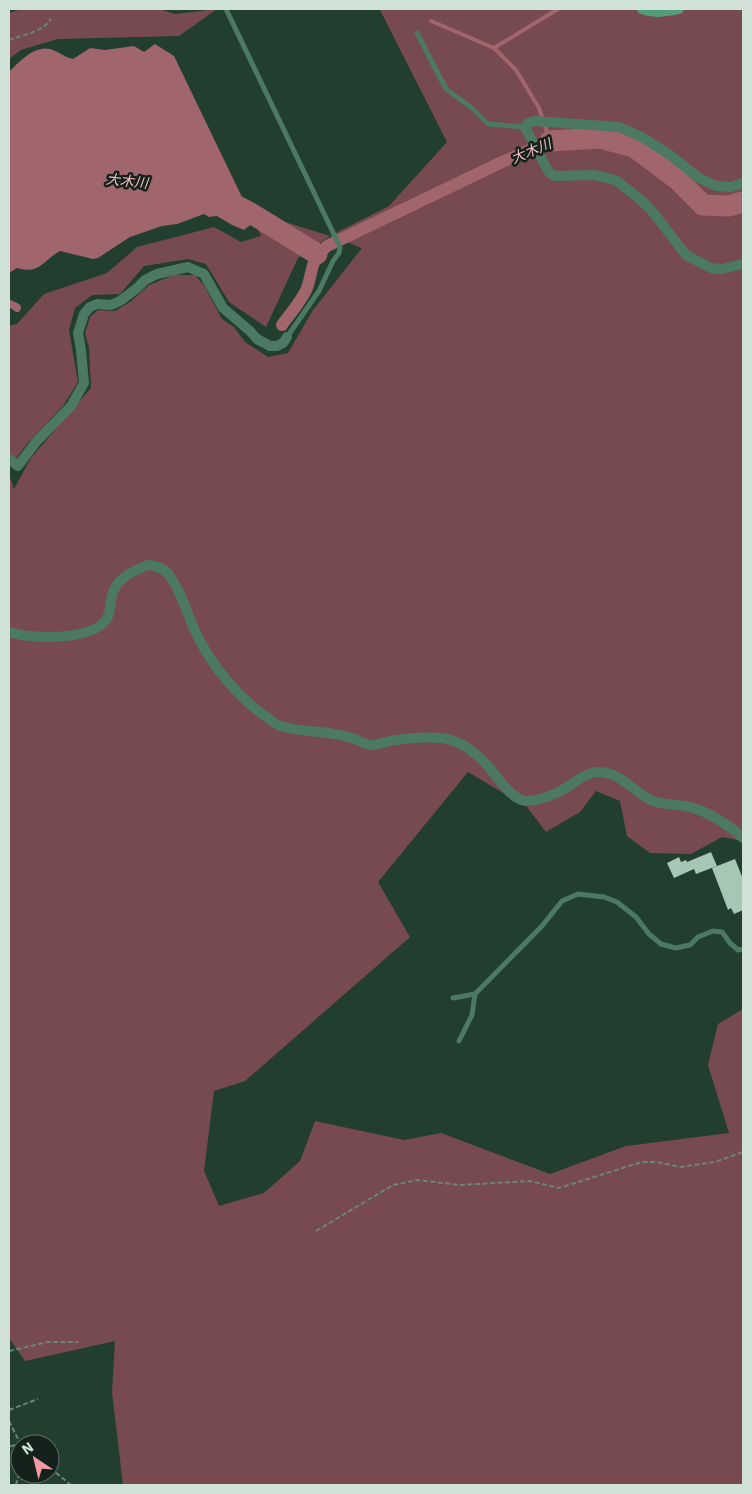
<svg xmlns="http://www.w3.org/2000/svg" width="752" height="1494" font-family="'IBM Plex Sans','Noto Sans JP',sans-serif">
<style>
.green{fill:#774a4f}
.water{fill:#a1656c}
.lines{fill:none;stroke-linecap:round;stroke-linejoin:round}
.stream{stroke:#a1656c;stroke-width:4}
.canal{stroke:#a1656c;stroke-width:12}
.river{stroke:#a1656c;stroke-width:21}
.building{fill:#a6c7b4}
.path{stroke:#6c8477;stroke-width:2;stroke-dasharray:5 2.5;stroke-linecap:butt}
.service{stroke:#4c7961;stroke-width:5}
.minor{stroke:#4c7961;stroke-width:10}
.secondary{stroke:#539d78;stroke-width:10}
.labels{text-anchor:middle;stroke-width:5;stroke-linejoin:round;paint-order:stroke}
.water-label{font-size:14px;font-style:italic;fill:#f7bfc4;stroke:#15221b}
</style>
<rect width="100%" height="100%" fill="#213e2f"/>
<g class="green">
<polygon points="22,9 159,9 175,14 217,9 179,36 58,39 21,50 9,59 9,13"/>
<polygon points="296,9 743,9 743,841 722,837 691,854 650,853 627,836 620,801 596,791 580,812 546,832 527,807 468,772 378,882 410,937 245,1081 214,1091 204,1171 219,1206 264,1193 300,1161 315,1121 404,1140 441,1133 550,1174 626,1146 729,1133 708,1065 718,1024 743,1009 743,1485 123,1485 112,1392 115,1341 25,1361 9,1338 9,474 14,489 31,458 91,388 89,348 85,333 90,317 98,310 115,311 130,302 149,285 174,275 195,275 204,285 222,319 234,327 245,342 268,357 288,353 313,310 362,248 330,236 298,258 266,327 229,302 206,264 188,259 144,266 120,294 92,295 75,308 69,330 78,382 63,406 27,444 9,468 9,326 17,324 44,294 107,273 137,247 214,227 241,242 261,236 250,211 330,236 389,206 447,142 380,10"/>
</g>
<g class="water">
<path d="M155 44 174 56 254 222 244 230 232 225 217 216 209 217 204 214 177 224 162 226 130 237 98 258 93 259 60 251C43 260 40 275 17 268L9 273V72C19 62 34 45 50 49 58 51 64 57 73 59L90 48 105 50 134 46 144 52Z"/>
<path d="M9 299C14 303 26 303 19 312H16L9 307Z"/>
</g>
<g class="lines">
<g class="stream">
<polyline points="431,21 494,48 516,70 539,108 550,141"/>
<polyline points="494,48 558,9"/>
</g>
<path class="canal" d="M282 325C289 315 303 299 307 288 314 268 309 262 327 246L500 163 550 141"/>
<g class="river">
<polyline points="550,141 600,138 634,147 678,180 703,205 728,206 743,202"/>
<polyline points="222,198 249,212 317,254"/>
</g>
</g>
<g class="building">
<polygon points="711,852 717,866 696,874 694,869 674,878 667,863 679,857 681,862 686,860 687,862"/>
<polygon points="735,859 743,879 743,910 734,914 731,908 728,910 712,868"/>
</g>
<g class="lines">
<g class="path">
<path d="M9 40C22 35 43 32 51 19"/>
<polyline points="316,1231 393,1185 417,1180 460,1185 530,1181 559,1188 642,1162 657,1162 680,1167 715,1162 743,1152"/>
<polyline points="9,1351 48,1342 78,1342"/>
<polyline points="9,1410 38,1399"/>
<polyline points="9,1421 20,1443 9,1447"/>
<polyline points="50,1468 71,1485"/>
<polyline points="16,1485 20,1469"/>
</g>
<g class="service">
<polyline points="226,9 340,247 339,253 333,261 319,291 287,337"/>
<polyline points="417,33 446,89 472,108 488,124 525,127"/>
<polyline points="453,998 475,994"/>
<polyline points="459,1041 472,1015 475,994 542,926 562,901 578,894 604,897 617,902 636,917 649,934 661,944 676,948 690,945 698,937 713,931 722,932 730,943 738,950 743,949"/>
</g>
<g class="minor">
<polyline points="743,183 731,187 716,186 699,178 670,155 642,137 619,127 535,121 528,123 525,127 548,171 554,176 593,175 608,178 617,181 641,200 652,211 686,255 711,268 722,269 743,264"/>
<polyline points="9,459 18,466 36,442 71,406 84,383 81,350 78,333 84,314 90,307 97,304 111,305 120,301 137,288 145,280 157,274 188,267 204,274 223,308 250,331 257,339 270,346 277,346 283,343 287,337"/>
<path d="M9 632C30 639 89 641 105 621 111 615 110 603 112 595 116 581 128 573 141 568 144 567 146 565 149 565 155 565 166 570 169 575 183 593 187 617 198 637 213 667 237 696 265 716 270 719 275 724 280 726 304 733 329 730 352 738 358 740 367 746 373 745 378 745 382 743 386 742 402 738 440 735 454 741 467 746 478 755 487 765 497 776 511 800 526 801 540 801 558 793 569 786 578 780 586 773 597 772 619 770 634 793 653 801 665 805 677 804 689 807 706 810 730 826 743 838"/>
</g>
<path class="secondary" d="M642 9C654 14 667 12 679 9"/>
</g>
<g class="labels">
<g class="water-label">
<text transform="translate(531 151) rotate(-23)" y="5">大木川</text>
<text transform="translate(127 181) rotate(6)" y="5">大木川</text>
</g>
</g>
<rect width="752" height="1494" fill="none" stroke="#d0e1d7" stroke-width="20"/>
<g transform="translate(35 1459) rotate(325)"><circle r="24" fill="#15221b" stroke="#606e66"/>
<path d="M0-4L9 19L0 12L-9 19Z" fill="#f49aa4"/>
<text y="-8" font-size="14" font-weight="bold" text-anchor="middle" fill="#d0e1d7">N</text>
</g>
</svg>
